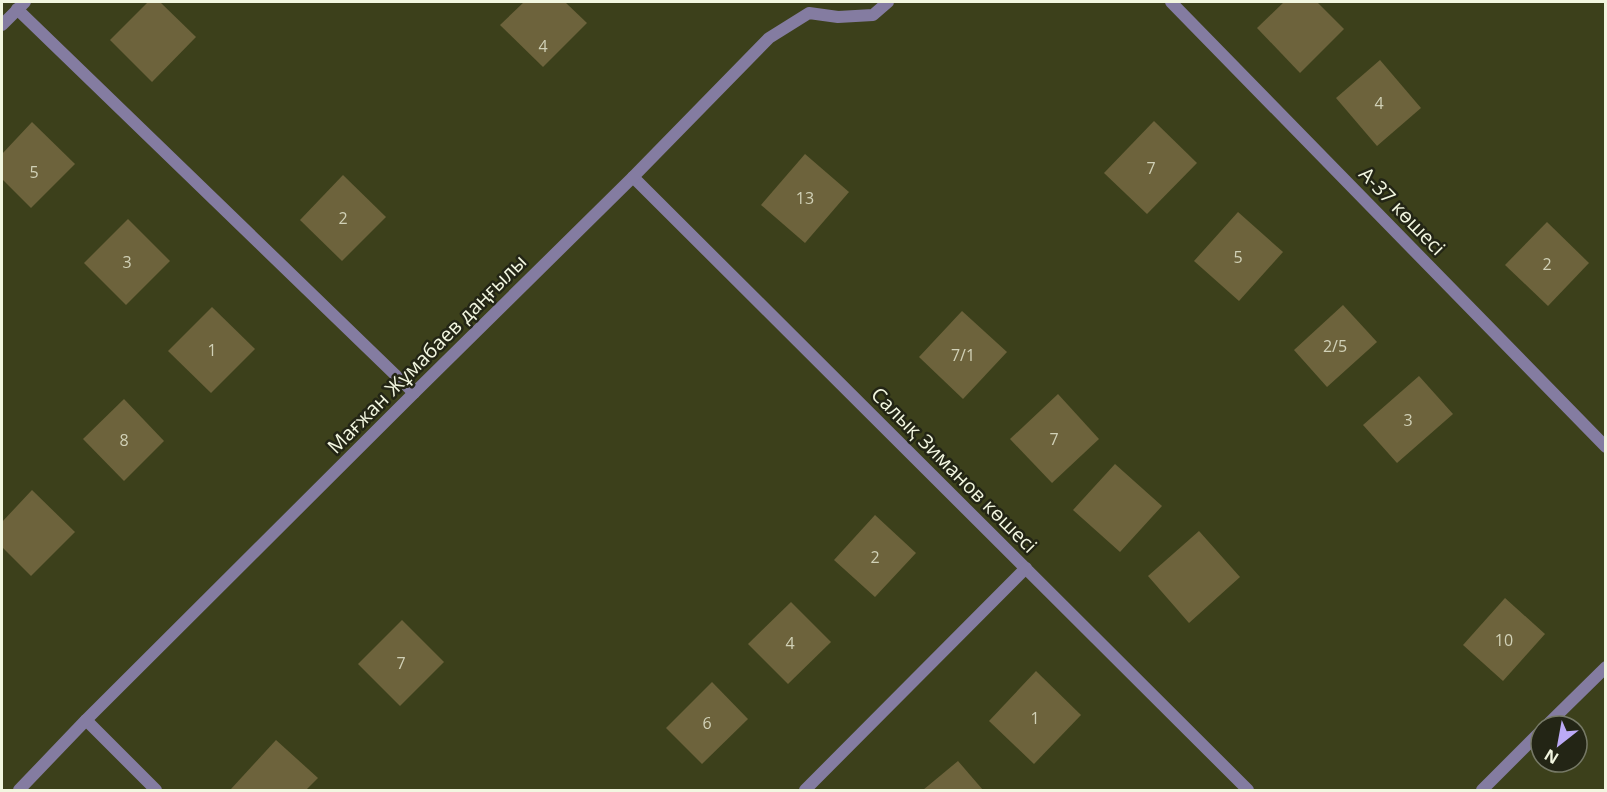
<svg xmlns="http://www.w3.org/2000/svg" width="1607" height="792" font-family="'Open Sans',sans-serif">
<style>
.building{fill:#6d633c}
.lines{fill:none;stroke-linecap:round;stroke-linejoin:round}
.service{stroke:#847ca1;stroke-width:12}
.minor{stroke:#847ca1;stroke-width:12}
.labels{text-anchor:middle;stroke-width:5;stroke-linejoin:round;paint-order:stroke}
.number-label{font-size:16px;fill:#d1d1b7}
.street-label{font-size:20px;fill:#f2f6e0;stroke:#232515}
</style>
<rect width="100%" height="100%" fill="#3c401b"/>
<g class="building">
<polygon points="148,2 160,2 196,37 152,82 110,40"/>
<polygon points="524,2 565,2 587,23 543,67 500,25"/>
<polygon points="1284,2 1317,2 1344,29 1300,73 1257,28"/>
<polygon points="1380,60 1421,108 1377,146 1336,98"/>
<polygon points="1154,121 1197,163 1147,214 1104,173"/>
<polygon points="32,122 75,164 31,208 2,179 2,154"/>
<polygon points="805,154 849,192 805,243 761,205"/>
<polygon points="343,175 386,217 342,261 300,220"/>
<polygon points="1238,212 1283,252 1239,301 1194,261"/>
<polygon points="128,219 170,261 126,305 84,263"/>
<polygon points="1547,222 1589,263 1548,306 1505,265"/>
<polygon points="1343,305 1377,342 1327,387 1294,350"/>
<polygon points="212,307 255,349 211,393 168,351"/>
<polygon points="962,311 1007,352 963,399 919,357"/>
<polygon points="1419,376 1453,414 1397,463 1363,425"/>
<polygon points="1058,394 1099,439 1052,483 1010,439"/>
<polygon points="124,399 164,441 124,481 83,439"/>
<polygon points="1115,464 1162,506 1120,552 1073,510"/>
<polygon points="32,490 75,532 31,576 2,547 2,522"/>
<polygon points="875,515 916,553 875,597 834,560"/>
<polygon points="1199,531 1240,577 1189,623 1148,576"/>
<polygon points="1505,598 1545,634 1503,681 1463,645"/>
<polygon points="791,602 831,642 788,684 748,644"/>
<polygon points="402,620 444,662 400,706 358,664"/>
<polygon points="1036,671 1081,715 1034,764 989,721"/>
<polygon points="712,682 748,719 702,764 666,728"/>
<polygon points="276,740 318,778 306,790 233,790 231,789"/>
<polygon points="958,761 983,790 923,790"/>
</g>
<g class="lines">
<polyline class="service" points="1171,2 1606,447"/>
<g class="minor">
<polyline points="17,9 414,393"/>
<polyline points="2,25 25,2"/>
<polyline points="633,177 1248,790"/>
<polyline points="86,720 156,790"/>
<polyline points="1546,726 1606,667"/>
<polyline points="19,790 86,720 414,393 633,177 769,38 809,13 838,17 873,15 888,2"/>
<polyline points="805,790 1026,568"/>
<polyline points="1482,790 1541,731"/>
</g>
</g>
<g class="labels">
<g class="number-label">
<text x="543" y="52">4</text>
<text x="1379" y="109">4</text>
<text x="1151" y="174">7</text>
<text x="34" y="178">5</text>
<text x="805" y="204">13</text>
<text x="343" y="224">2</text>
<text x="1238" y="263">5</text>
<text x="127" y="268">3</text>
<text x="1547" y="270">2</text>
<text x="1335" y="352">2/5</text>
<text x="212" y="356">1</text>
<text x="963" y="361">7/1</text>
<text x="1408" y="426">3</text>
<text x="1054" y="445">7</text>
<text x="124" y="446">8</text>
<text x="875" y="563">2</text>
<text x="1504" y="646">10</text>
<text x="790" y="649">4</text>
<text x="401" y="669">7</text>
<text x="1035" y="724">1</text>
<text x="707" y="729">6</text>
</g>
<g class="street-label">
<text transform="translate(1402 211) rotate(46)" y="7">А-37 көшесі</text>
<text transform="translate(427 354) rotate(-45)" y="7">Мағжан Жұмабаев даңғылы</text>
<text transform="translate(954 470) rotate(45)" y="7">Салық Зиманов көшесі</text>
</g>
</g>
<rect width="1607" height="792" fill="none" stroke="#f2f6e0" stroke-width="6"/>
<g transform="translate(1559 744) rotate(211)"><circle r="28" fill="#232515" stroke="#767966" stroke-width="1.5"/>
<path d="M0-4.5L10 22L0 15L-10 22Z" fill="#bcaaf6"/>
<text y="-9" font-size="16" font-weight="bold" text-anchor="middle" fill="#f2f6e0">N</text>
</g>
</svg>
